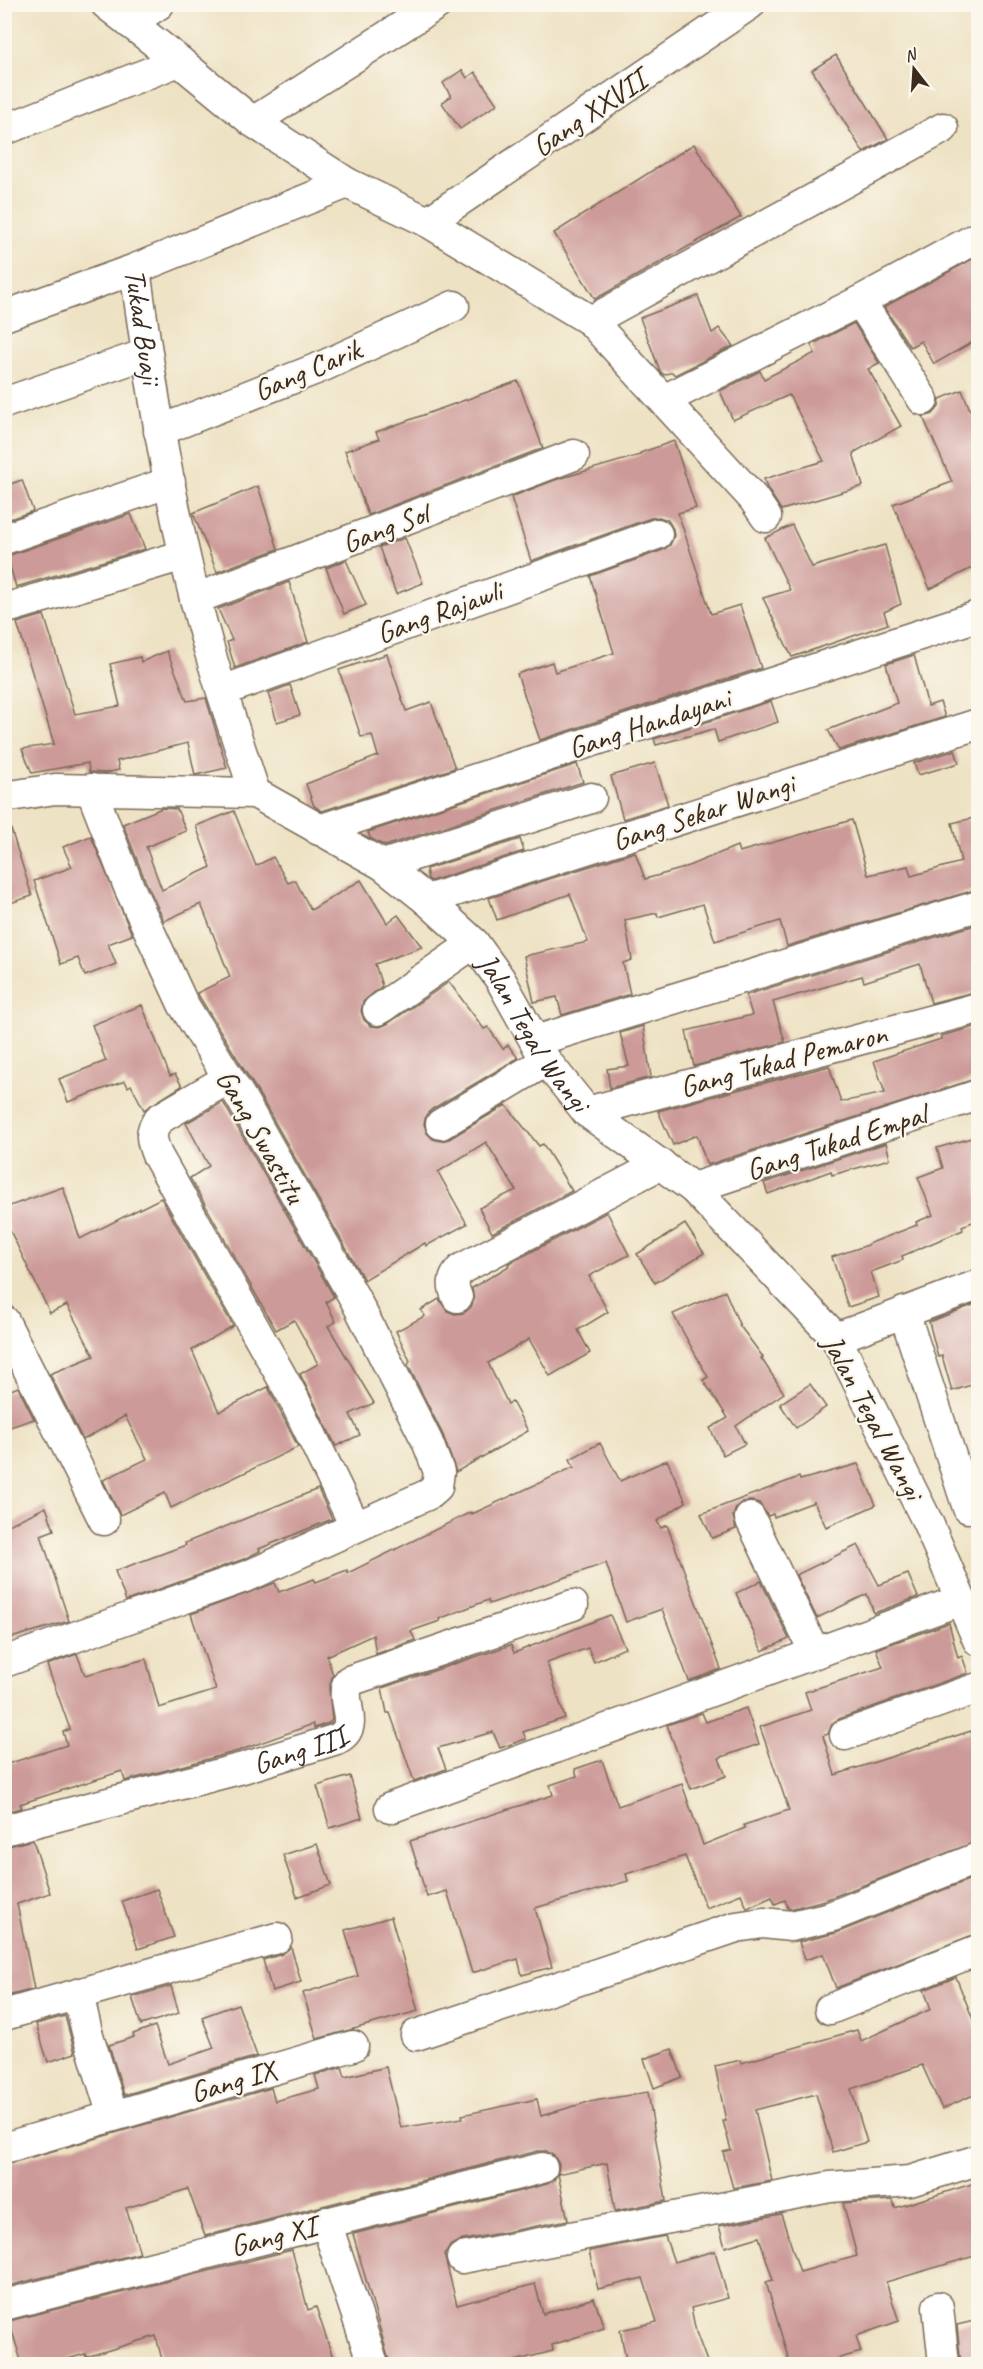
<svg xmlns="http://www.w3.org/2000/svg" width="983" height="2369" font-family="Caveat,sans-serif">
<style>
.building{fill:#cc9a98}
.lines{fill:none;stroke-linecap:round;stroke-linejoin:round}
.minor-casing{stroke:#7a6a58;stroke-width:33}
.minor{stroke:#fff;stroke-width:30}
.labels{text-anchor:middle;stroke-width:4.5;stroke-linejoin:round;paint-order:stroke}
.street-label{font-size:30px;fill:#3b2a1e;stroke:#fbf7ec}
</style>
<rect width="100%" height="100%" fill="#fbf7ec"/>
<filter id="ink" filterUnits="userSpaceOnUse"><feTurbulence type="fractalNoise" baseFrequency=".0167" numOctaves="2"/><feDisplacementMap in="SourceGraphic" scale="12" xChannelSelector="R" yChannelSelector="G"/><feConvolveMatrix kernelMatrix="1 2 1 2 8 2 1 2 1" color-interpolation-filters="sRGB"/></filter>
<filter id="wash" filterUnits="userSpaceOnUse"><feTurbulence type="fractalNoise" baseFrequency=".008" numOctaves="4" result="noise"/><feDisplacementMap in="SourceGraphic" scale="24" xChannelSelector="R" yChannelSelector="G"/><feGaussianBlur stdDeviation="1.35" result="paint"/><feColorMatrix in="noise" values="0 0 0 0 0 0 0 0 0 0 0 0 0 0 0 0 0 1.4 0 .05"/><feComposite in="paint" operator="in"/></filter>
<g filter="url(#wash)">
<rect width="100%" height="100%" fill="#eee2c4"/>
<g id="blocks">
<g class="building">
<polygon points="836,55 888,139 863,152 812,70"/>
<polygon points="462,70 467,78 475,72 497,104 460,129 442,103 451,96 443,83"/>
<polygon points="694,144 741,217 595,299 554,233"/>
<polygon points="978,256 978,339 934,364 921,341 910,347 884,307"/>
<polygon points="698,296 712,333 719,328 733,346 675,375 672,372 664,375 660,371 640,318"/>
<polygon points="854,323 879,363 868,369 901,426 853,453 863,486 781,510 767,488 764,479 824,461 789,395 733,420 720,391 760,371 764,379 815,353 811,345"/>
<polygon points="518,381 543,448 368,515 345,451 379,439 376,432"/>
<polygon points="962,390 978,429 978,565 930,589 893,504 952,482 923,417 933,414 939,407 940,399"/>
<polygon points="674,441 696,508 678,513 711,614 740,605 761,668 540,740 517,674 552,662 555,672 614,653 590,576 663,550 670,545 674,536 673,529 668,520 659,517 651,518 531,561 511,497 555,480 640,455 640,453"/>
<polygon points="22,480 33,511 7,520 4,511 4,486"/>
<polygon points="258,486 278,549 217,572 193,513"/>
<polygon points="131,514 145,549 16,587 7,556"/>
<polygon points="792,525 812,567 885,545 901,604 884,612 888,624 792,657 763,598 790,590 765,538"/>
<polygon points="405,538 423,583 396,594 379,547"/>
<polygon points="346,560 366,605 344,614 326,568"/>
<polygon points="289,582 308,642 235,668 227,642 232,640 218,609"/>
<polygon points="44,615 75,714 120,706 110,664 140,657 141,662 167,651 187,701 206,698 227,768 195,775 188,743 117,761 119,770 106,773 89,772 88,763 32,773 22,749 54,744 17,623"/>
<polygon points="387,654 406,711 431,702 455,768 322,811 314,806 306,784 378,756 372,735 361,737 339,670"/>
<polygon points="914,655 928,706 940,702 945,717 839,750 828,730 897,703 886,664"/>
<polygon points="290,685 300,715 277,722 268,693"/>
<polygon points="771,701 778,722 718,742 714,729 656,745 654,739"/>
<polygon points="955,750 959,763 918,775 914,763"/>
<polygon points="655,763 668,805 623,819 611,776"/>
<polygon points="577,764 583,782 385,846 370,838 368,832"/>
<polygon points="162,808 177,809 186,831 146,847 162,890 211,867 196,826 234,811 256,866 273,857 288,883 295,880 311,910 361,880 387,923 398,915 422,947 375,964 382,986 363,1002 361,1011 364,1020 371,1026 380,1027 387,1024 449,982 484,1029 488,1027 503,1049 508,1045 518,1058 432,1109 426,1115 424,1124 427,1133 433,1139 441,1141 449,1139 506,1105 539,1146 543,1144 572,1191 492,1233 479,1208 516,1190 486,1142 438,1172 467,1224 426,1246 425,1243 364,1280 256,1089 197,993 230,977 201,904 164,921 145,880 123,824"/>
<polygon points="978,817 978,889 787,946 780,921 715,941 703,904 658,917 657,913 625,920 632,960 623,963 630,994 562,1015 557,997 534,1002 524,956 588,942 570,894 497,920 489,898 635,852 645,879 681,869 737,846 739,852 852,820 868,875 908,866 911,876 961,862 952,823"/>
<polygon points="10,826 32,896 4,905 4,827"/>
<polygon points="91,836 132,935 108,944 116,964 85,976 78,958 61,964 34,881 72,867 63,847"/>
<polygon points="520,839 524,851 431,881 428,879 426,869"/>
<polygon points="978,924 978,991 931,1003 920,964 864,982 862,976 773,1002 785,1042 694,1066 686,1031 752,1015 746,995"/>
<polygon points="142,1005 170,1076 175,1074 182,1086 144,1110 131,1085 128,1087 125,1081 68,1102 59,1079 106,1061 92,1025"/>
<polygon points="643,1026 651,1077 610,1088 607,1069 629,1066 620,1033"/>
<polygon points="978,1026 978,1078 707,1165 697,1135 673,1145 658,1111 829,1066 841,1102 885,1093 874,1061 941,1039 941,1036"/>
<polygon points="223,1102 334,1297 326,1302 336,1322 328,1326 374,1403 350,1414 360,1435 336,1446 300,1374 318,1364 294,1320 276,1330 190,1178 209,1166 186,1123"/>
<polygon points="978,1136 978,1220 962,1226 963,1230 902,1256 903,1260 871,1272 879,1297 848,1307 832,1257 868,1245 868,1244 917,1225 916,1222 933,1215 918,1177 943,1168 937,1148"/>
<polygon points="886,1143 890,1159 832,1175 831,1171 768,1194 764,1183"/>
<polygon points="63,1187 80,1239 161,1198 233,1326 192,1350 219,1412 268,1387 298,1447 171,1508 165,1493 120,1515 103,1480 147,1459 125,1416 83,1440 50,1374 94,1356 67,1305 50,1313 4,1218 4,1208"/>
<polygon points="607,1212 629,1255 589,1276 608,1312 578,1330 590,1353 550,1376 529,1339 488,1363 508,1404 512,1402 528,1431 456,1472 443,1435 408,1365 410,1361 396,1331 425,1316 421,1310 439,1299 447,1311 455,1314 464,1313 471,1307 474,1300 472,1288 509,1266 508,1264"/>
<polygon points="685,1224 704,1253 655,1283 637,1254"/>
<polygon points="725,1291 740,1326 763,1357 761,1358 784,1393 736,1426 745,1444 723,1455 710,1428 728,1418 703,1380 708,1377 673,1314"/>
<polygon points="978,1303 978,1383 952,1391 942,1356 938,1357 929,1322"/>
<polygon points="810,1384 826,1407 796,1428 780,1404"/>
<polygon points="18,1387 34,1419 4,1429 4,1393"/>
<polygon points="600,1443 620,1481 667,1460 686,1502 657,1521 661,1528 667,1525 721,1669 689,1681 662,1609 626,1622 606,1563 489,1604 488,1600 439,1619 440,1621 411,1631 415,1640 376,1654 373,1635 327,1656 333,1675 329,1688 332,1720 329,1723 314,1728 313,1724 238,1751 125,1781 122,1771 20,1804 22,1808 4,1812 4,1765 67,1745 63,1732 70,1729 47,1665 77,1654 85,1675 146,1659 159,1708 216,1690 191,1614 275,1583 279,1592 314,1579 316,1582 347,1570 348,1573 471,1512 472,1514 574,1467 570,1459"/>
<polygon points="858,1464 876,1505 826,1527 814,1502 774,1517 773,1514 768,1516 759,1503 751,1501 743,1502 736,1508 733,1516 736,1529 712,1538 701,1514 799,1477 800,1480"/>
<polygon points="318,1489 332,1519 259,1549 260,1551 244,1559 126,1601 115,1571 186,1545 185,1543"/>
<polygon points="46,1507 54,1530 41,1535 69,1621 4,1640 4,1527"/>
<polygon points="858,1545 879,1585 908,1574 918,1597 874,1613 867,1594 817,1618 796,1575"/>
<polygon points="761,1581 789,1639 762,1651 736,1593"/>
<polygon points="610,1615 625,1648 594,1662 588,1648 547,1663 565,1718 523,1732 526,1739 500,1748 493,1732 438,1748 446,1769 414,1781 390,1713 387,1713 382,1688 511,1645 514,1653"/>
<polygon points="949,1623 958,1658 962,1656 968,1673 839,1719 832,1724 828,1734 823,1736 835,1775 971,1731 978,1753 978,1841 825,1900 790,1909 788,1908 785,1900 775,1904 772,1897 747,1908 741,1894 706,1908 685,1856 626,1874 628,1881 535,1908 552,1967 522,1975 518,1959 472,1973 447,1891 427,1897 410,1841 553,1795 550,1785 577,1776 575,1769 602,1760 618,1806 682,1784 703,1845 745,1828 744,1825 789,1810 760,1727 811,1710 805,1692 883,1667 876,1649"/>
<polygon points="746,1708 759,1744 719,1758 726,1776 691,1789 667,1725 702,1713 706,1722"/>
<polygon points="350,1776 362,1818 330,1828 317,1786"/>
<polygon points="33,1840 50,1893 17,1904 34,1989 4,1997 4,1847"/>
<polygon points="317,1844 331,1885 297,1897 283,1855"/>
<polygon points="978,1876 978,1933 836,1988 823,1954 805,1960 799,1942 836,1933"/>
<polygon points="157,1889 174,1937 138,1949 122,1901"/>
<polygon points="391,1917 418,2011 317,2039 303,1993 358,1976 345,1930"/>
<polygon points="291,1947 301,1982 272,1991 263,1960 282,1954"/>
<polygon points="956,1977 978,2032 978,2093 942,2109 922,2065 851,2089 867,2142 833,2152 816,2094 755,2110 772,2181 733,2188 723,2152 731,2150 723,2121 726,2121 715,2066 741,2060 741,2063 857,2030 861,2041 931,2009 924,1990"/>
<polygon points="171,1986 179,2013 141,2025 132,1997"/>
<polygon points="238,2004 257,2056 124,2095 109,2045 134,2037 133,2034 155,2026 168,2064 214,2048 202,2017"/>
<polygon points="65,2016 75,2053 48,2062 36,2024"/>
<polygon points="672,2049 682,2077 654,2088 644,2059"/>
<polygon points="342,2067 345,2077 386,2067 401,2128 463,2118 462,2115 537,2099 541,2116 588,2102 648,2092 666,2201 615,2211 607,2163 558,2174 568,2220 459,2241 451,2245 444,2254 457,2305 535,2284 543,2314 594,2298 604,2328 552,2345 553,2351 503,2364 390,2364 353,2234 547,2184 554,2180 558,2173 559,2164 554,2156 546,2151 538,2151 205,2236 188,2189 126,2208 140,2253 4,2287 4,2165 271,2088 275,2101 319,2089 315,2075"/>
<polygon points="978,2182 978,2255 886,2282 899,2321 856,2336 861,2352 819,2364 790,2364 766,2282 773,2280 759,2237 725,2247 719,2226 781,2214 800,2272 857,2256 843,2203 893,2200 895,2208"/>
<polygon points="665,2236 674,2262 715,2251 728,2298 691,2308 696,2332 708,2364 627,2364 620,2330 657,2322 643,2278 598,2289 589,2251"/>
<polygon points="292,2250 308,2310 316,2307 335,2364 163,2364 156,2336 86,2357 85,2354 51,2364 22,2364 9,2321"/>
<polygon points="978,2320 978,2364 961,2364 957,2325"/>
</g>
</g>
</g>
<g filter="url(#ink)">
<use href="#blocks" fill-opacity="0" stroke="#7a6a58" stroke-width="1.5"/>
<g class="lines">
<defs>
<g id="minor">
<polyline points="106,4 179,61 253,122 347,183 428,222 591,321 753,498 766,517"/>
<polyline points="130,23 159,4"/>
<polyline points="253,122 437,4"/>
<polyline points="4,130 179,61"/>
<polyline points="428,222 750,4"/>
<path id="s1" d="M135 269C148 365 163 462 185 557 203 637 229 715 255 793"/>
<polyline points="860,301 923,400"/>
<polyline points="4,316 135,269 347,183"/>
<polyline points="591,321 943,128"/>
<polyline points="664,400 860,301 978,237"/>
<polyline points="4,403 146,354"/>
<polyline points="159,431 321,367 454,306"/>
<polyline points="4,539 170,482"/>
<polyline points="195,599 574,455"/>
<polyline points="4,609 184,555"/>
<polyline points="222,691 657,534"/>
<path id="s2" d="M4 797 55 789 255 793 383 865 427 900 474 943 500 979 546 1061 587 1112 693 1188 836 1338 928 1523 978 1640"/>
<polyline points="319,830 978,616"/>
<polyline points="383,865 591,798"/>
<polyline points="427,900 978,724"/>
<polyline points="378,1010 474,943"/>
<polyline points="535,1041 978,906"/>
<path d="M229 1078 159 1119C149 1132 151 1140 157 1155L293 1397 355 1526"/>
<polyline points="587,1112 978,1008"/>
<polyline points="441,1124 546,1061"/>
<polyline points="693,1188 978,1095"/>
<path d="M457 1297C452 1285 452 1279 461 1269L661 1164"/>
<polyline points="904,1312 968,1508"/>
<polyline points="4,1321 104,1520"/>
<polyline points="836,1338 978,1285"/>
<polyline points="750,1518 815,1653"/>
<polyline points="4,1662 250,1575 429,1494 437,1487 439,1472 427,1441 355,1299 241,1098 183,1004 129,887 91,789"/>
<polyline points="845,1735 978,1688"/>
<polyline points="390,1808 961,1600"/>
<path id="s3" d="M4 1830 243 1768 337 1739C363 1726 337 1700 349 1681L573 1605"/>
<polyline points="78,1994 87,2032 113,2116"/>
<polyline points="830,2009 978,1950"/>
<polyline points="4,2015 277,1938"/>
<polyline points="416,2035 736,1927 763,1923 791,1926 830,1917 978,1858"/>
<polyline points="4,2148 353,2046"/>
<polyline points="326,2222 373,2364"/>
<polyline points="462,2258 830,2187 910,2181 978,2160"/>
<polyline points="4,2305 542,2168"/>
<polyline points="938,2307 944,2364"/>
</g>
</defs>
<use href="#minor" class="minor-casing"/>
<use href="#minor" class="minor"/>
</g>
</g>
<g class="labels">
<g class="street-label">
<text transform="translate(589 113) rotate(-34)" y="10">Gang XXVII</text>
<text dy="10" stroke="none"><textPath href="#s1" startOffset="58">Tukad Buaji</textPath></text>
<text transform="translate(307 370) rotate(-23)" y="10">Gang Carik</text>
<text transform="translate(385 528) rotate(-21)" y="10">Gang Sol</text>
<text transform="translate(439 612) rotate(-20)" y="10">Gang Rajawli</text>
<text transform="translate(649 723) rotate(-18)" y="10">Gang Handayani</text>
<text transform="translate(703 812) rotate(-18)" y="10">Gang Sekar Wangi</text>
<text dy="10" stroke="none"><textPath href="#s2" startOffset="626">Jalan Tegal Wangi</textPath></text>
<text transform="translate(783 1060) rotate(-15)" y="10">Gang Tukad Pemaron</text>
<text transform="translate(261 1136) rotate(60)" y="10">Gang Swastitu</text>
<text transform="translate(836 1142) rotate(-18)" y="10">Gang Tukad Empal</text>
<text transform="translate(873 1417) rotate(62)" y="10">Jalan Tegal Wangi</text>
<text dy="10" stroke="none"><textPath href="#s3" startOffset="306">Gang III</textPath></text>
<text transform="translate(233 2081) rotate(-16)" y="10">Gang IX</text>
<text transform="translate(273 2236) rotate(-14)" y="10">Gang XI</text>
</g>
</g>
<rect width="983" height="2369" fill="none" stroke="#fbf7ec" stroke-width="24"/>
<g transform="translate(914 69) rotate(343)" stroke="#fbf7ec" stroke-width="4.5" paint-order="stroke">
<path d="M0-4.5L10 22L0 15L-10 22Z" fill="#3b2a1e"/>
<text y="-9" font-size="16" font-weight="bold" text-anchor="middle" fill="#3b2a1e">N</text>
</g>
</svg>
